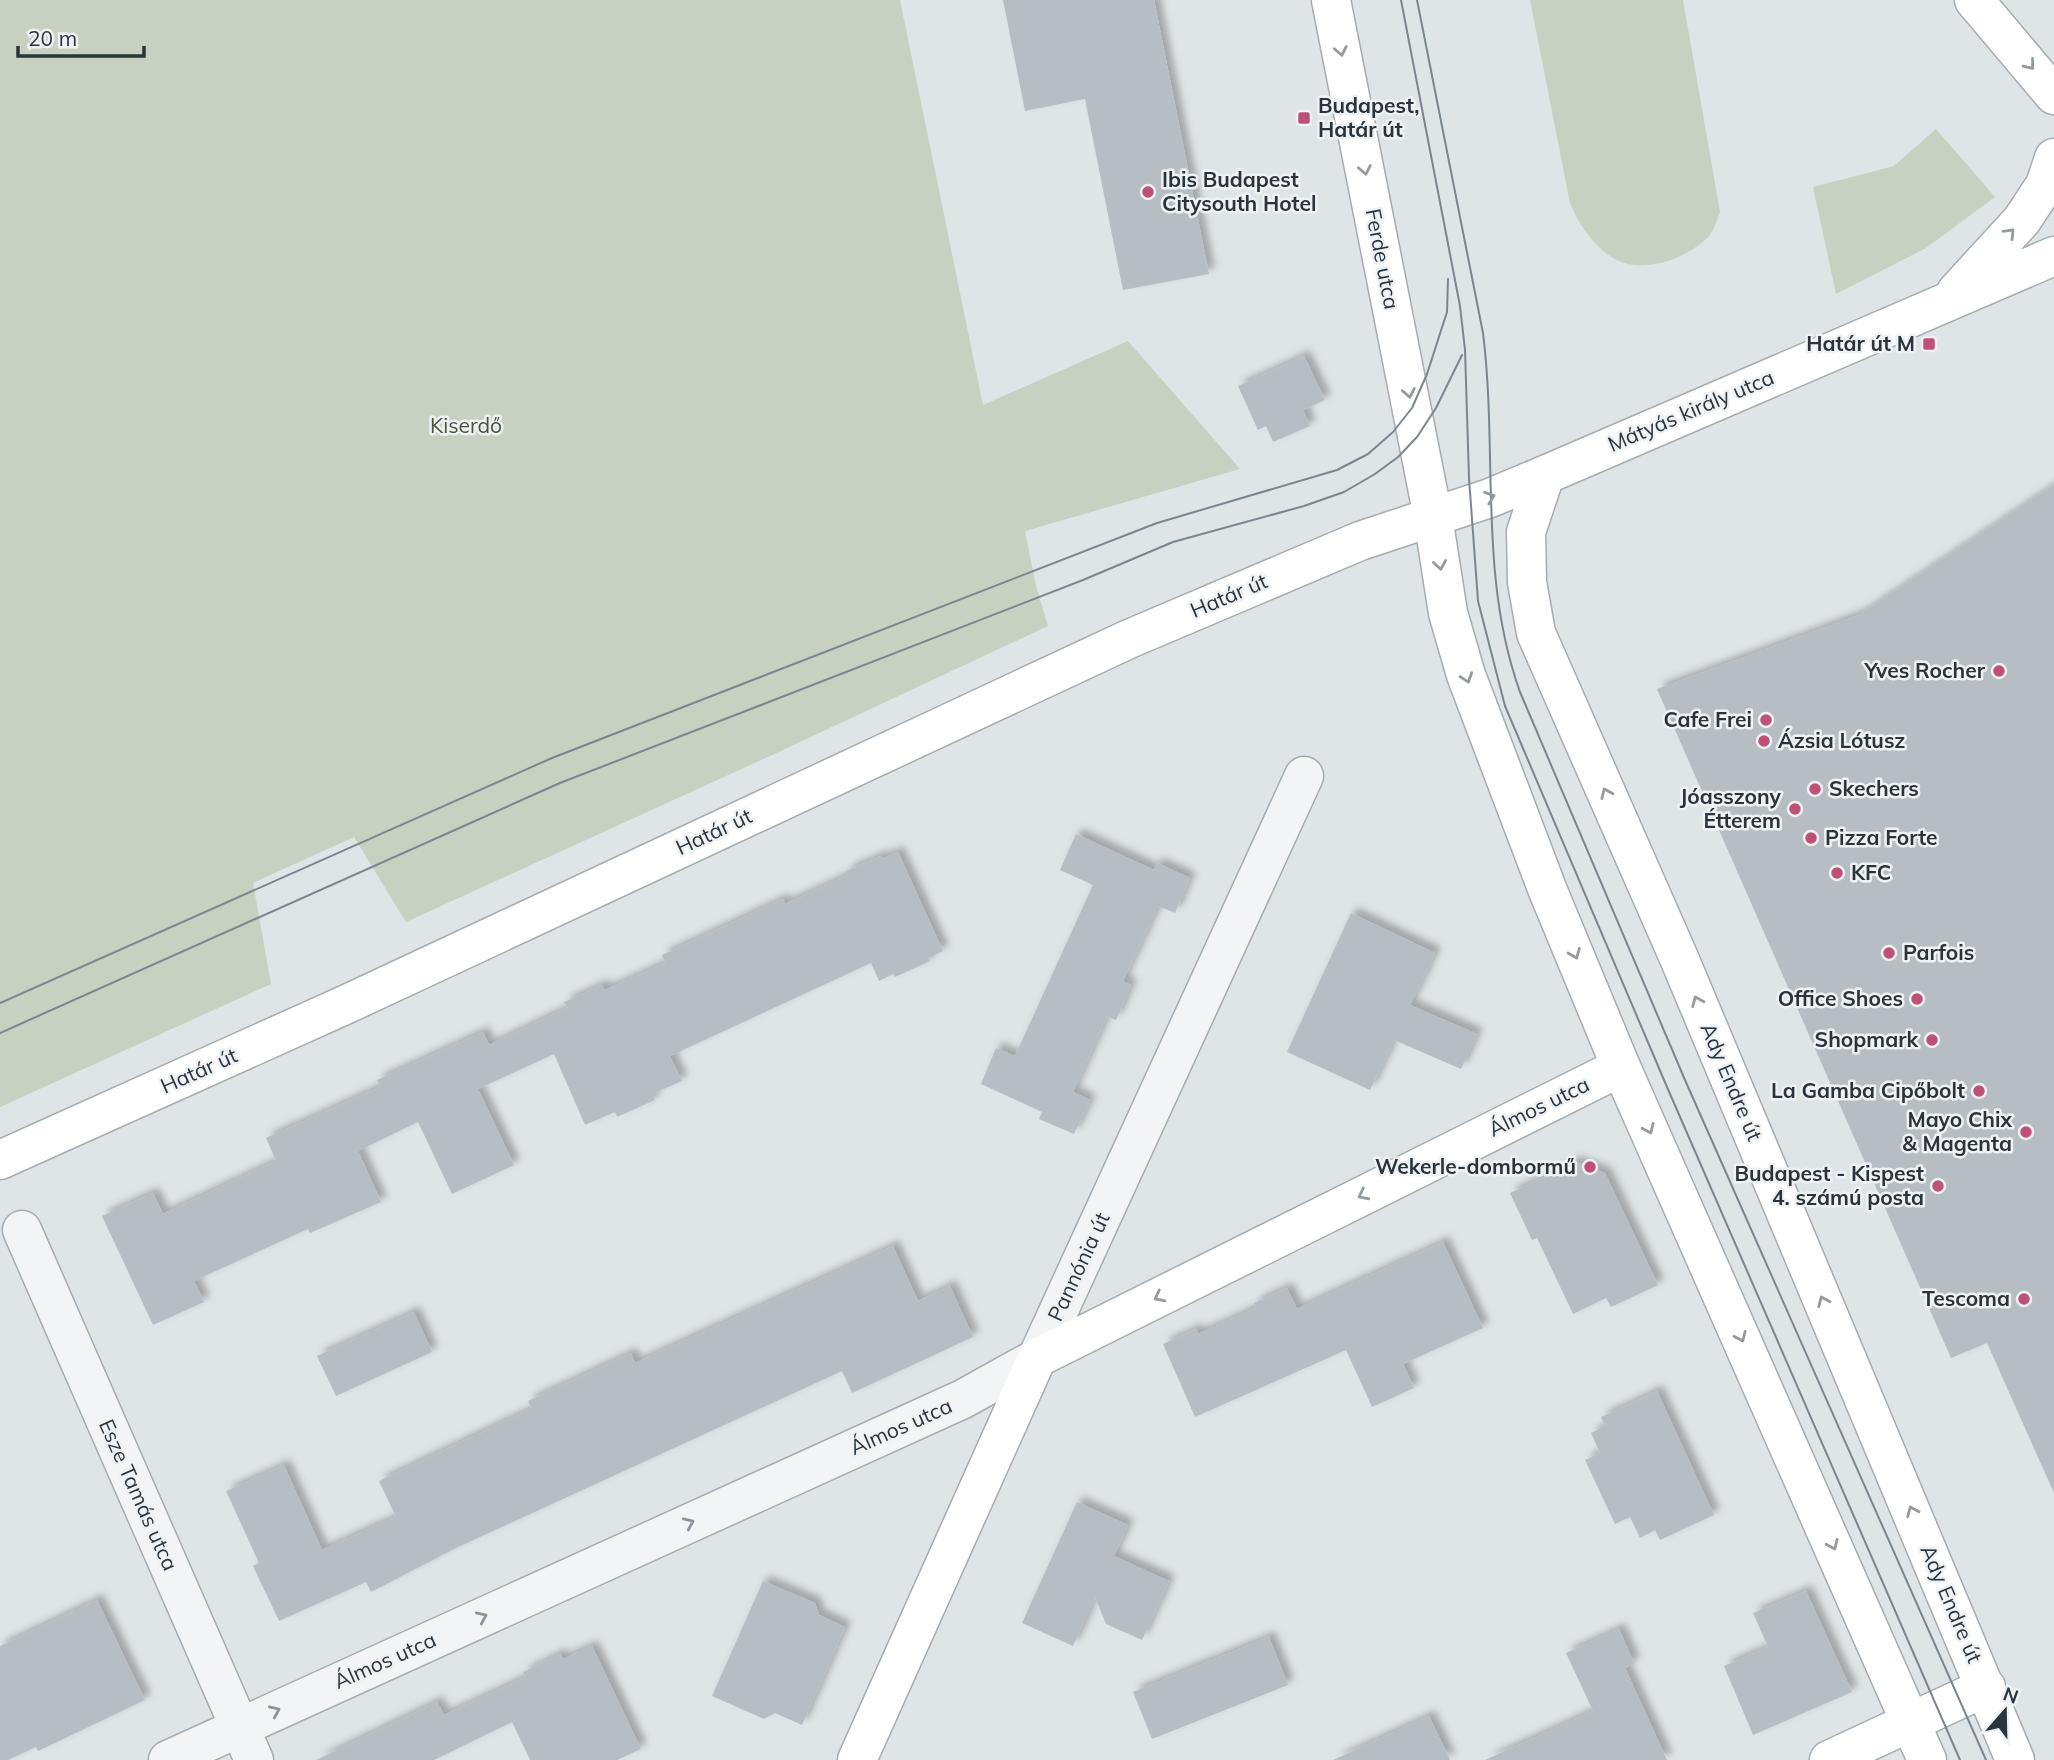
<svg xmlns="http://www.w3.org/2000/svg" width="2054" height="1760" font-family="Mulish,sans-serif">
<style>
.green{fill:#c8d0c1}
.building{fill:#b7bec3;filter:url(#shadow)}
.lines{fill:none;stroke-linecap:round;stroke-linejoin:round}
.street-casing{stroke:#a5acb1;stroke-width:41}
.secondary-casing{stroke:#a5acb1;stroke-width:41}
.street{stroke:#f2f4f6;stroke-width:38}
.secondary{stroke:#fff;stroke-width:38}
.tram{stroke:#7a868f;stroke-width:2}
.oneway{stroke:#949a9e}
.oneway2{stroke:#8e949a}
.poi-dot{fill:#c05176;stroke:#eff2f5;stroke-width:2.5}
.labels{text-anchor:middle;stroke-width:5;stroke-linejoin:round;paint-order:stroke}
.poi-label{font-size:21px;font-weight:bold;fill:#2a343d;stroke:#eff2f5;text-anchor:end}
.street-label{font-size:21px;fill:#2a343d;stroke:#eff2f5}
.park-label{font-size:21px;fill:#445739;stroke:#eff2f5}
</style>
<defs>
<filter id="shadow"><feDropShadow dx="6" dy="-6" stdDeviation="3.5" flood-color="#0004"/></filter>
</defs>
<rect width="100%" height="100%" fill="#dfe4e7"/>
<g class="green">
<polygon points="0,0 900,0 983,405 1128,341 1240,469 1025,531 1036,586 1048,626 770,756 406,922 354,837 253,883 271,984 0,1107"/>
<path d="M1530 0H1683L1720 212C1717 220 1714 230 1709 236 1689 257 1652 271 1624 263 1599 255 1579 225 1570 203Z"/>
<polygon points="1936,129 1995,197 1926,248 1836,294 1813,187 1894,166"/>
</g>
<g class="building">
<polygon points="1003,0 1154,0 1209,274 1123,290 1085,99 1025,111"/>
<polygon points="1304,356 1325,400 1303,410 1310,426 1273,442 1266,426 1258,430 1238,386"/>
<polygon points="2054,485 2054,1493 1987,1343 1951,1358 1657,689 1859,615"/>
<polygon points="1076,834 1154,870 1157,863 1190,878 1175,913 1158,906 1123,981 1131,985 1116,1020 1107,1016 1073,1092 1090,1100 1074,1134 1039,1119 1042,1112 981,1084 996,1048 1015,1056 1093,885 1060,870"/>
<polygon points="898,852 943,951 928,958 930,961 895,977 893,974 879,981 871,963 670,1056 682,1081 652,1094 655,1100 617,1117 615,1112 585,1125 554,1054 478,1089 514,1165 452,1194 418,1122 358,1151 381,1202 310,1233 308,1229 194,1281 204,1302 153,1325 102,1216 153,1193 163,1214 276,1161 266,1138 380,1087 377,1080 483,1032 489,1045 567,1008 564,1002 602,985 605,990 665,963 662,955 699,938 783,899 785,904 848,875 846,871 881,856 883,858"/>
<polygon points="1351,913 1435,953 1410,1005 1477,1034 1461,1069 1394,1040 1370,1090 1287,1052"/>
<polygon points="1576,1162 1605,1173 1658,1285 1611,1307 1606,1298 1573,1314 1537,1238 1532,1240 1510,1193"/>
<polygon points="1443,1242 1483,1328 1403,1364 1414,1388 1372,1407 1346,1350 1195,1417 1163,1344 1196,1329 1198,1334 1256,1308 1254,1303 1287,1288 1297,1309"/>
<polygon points="893,1246 918,1301 950,1286 973,1337 852,1393 842,1371 456,1548 371,1592 366,1582 279,1621 253,1566 259,1563 226,1491 284,1465 322,1550 396,1517 379,1481 531,1409 528,1401 631,1353 635,1363"/>
<polygon points="414,1312 432,1352 336,1396 317,1356"/>
<polygon points="1657,1391 1714,1515 1660,1540 1655,1530 1640,1538 1630,1517 1615,1524 1585,1460 1600,1453 1591,1433 1605,1426 1601,1417"/>
<polygon points="1077,1502 1128,1525 1114,1556 1169,1581 1142,1640 1106,1624 1095,1597 1073,1646 1022,1623"/>
<polygon points="763,1581 815,1603 819,1615 845,1627 802,1725 775,1713 764,1719 712,1696"/>
<polygon points="1806,1591 1852,1692 1753,1735 1724,1666 1768,1647 1753,1613"/>
<polygon points="97,1600 145,1700 38,1751 36,1747 8,1760 0,1760 0,1646"/>
<polygon points="1619,1629 1634,1663 1625,1668 1667,1760 1485,1760 1593,1711 1566,1653"/>
<polygon points="1269,1637 1288,1685 1152,1739 1133,1692"/>
<polygon points="592,1646 641,1749 617,1760 530,1760 512,1722 434,1760 316,1760 437,1702 444,1715 526,1677 523,1672 560,1654 563,1659"/>
<polygon points="1429,1716 1450,1760 1333,1760"/>
</g>
<g class="lines">
<defs>
<g id="street">
<polyline points="22,1230 254,1760"/>
<polyline points="168,1760 963,1399 1037,1358 1304,776"/>
</g>
<g id="secondary">
<polyline points="1331,0 1433,517 1448,613 1466,675 1548,891 1621,1067 1927,1760"/>
<polyline points="1974,0 2054,95"/>
<polyline points="1956,292 2022,220 2045,185 2054,158"/>
<polyline points="1545,475 1526,532 1527,582 1536,633 1679,958 2015,1760"/>
<polyline points="0,1160 347,1004 1129,639 1360,541 1490,498 1545,475 2054,256"/>
<polyline points="857,1760 1037,1358 1621,1067"/>
<polyline points="1829,1760 1986,1687"/>
</g>
</defs>
<use href="#street" class="street-casing"/>
<use href="#secondary" class="secondary-casing"/>
<use href="#street" class="street"/>
<use href="#secondary" class="secondary"/>
<g class="tram">
<polyline points="1401,0 1460,306 1465,350 1469,478 1478,601 1505,706 1667,1087 1960,1760"/>
<path d="M1417 0 1483 333C1498 453 1478 575 1520 692L1685 1080 1986 1760"/>
<polyline points="0,1003 552,758 1157,523 1337,470 1368,454 1393,432 1412,408 1427,374 1447,312 1448,279"/>
<polyline points="0,1033 560,783 1083,580 1173,542 1304,506 1344,492 1375,474 1398,457 1417,437 1436,408 1462,355"/>
</g>
</g>
<defs><path id="oneway-chevron" d="M-2-3.5L2.5 0L-2 3.5" fill="none" stroke-width="1.6" stroke-linecap="round" stroke-linejoin="round" transform="scale(1.75)"/></defs>
<g class="oneway">
<use href="#oneway-chevron" transform="translate(1341 51) rotate(79)"/>
<use href="#oneway-chevron" transform="translate(2030 65) rotate(51)"/>
<use href="#oneway-chevron" transform="translate(1365 170) rotate(79)"/>
<use href="#oneway-chevron" transform="translate(2010 233) rotate(-47)"/>
<use href="#oneway-chevron" transform="translate(1409 393) rotate(79)"/>
<use href="#oneway-chevron" transform="translate(1490 497) rotate(-20)"/>
<use href="#oneway-chevron" transform="translate(1440 565) rotate(81)"/>
<use href="#oneway-chevron" transform="translate(1467 678) rotate(71)"/>
<use href="#oneway-chevron" transform="translate(1606 793) rotate(-114)"/>
<use href="#oneway-chevron" transform="translate(1575 954) rotate(68)"/>
<use href="#oneway-chevron" transform="translate(1697 1001) rotate(-113)"/>
<use href="#oneway-chevron" transform="translate(1649 1129) rotate(66)"/>
<use href="#oneway-chevron" transform="translate(1363 1195) rotate(153)"/>
<use href="#oneway-chevron" transform="translate(1159 1297) rotate(153)"/>
<use href="#oneway-chevron" transform="translate(1823 1301) rotate(-113)"/>
<use href="#oneway-chevron" transform="translate(1741 1337) rotate(66)"/>
<use href="#oneway-chevron" transform="translate(1912 1511) rotate(-113)"/>
<use href="#oneway-chevron" transform="translate(1833 1545) rotate(66)"/>
</g>
<g class="oneway2">
<use href="#oneway-chevron" transform="translate(689 1523) rotate(-24)"/>
<use href="#oneway-chevron" transform="translate(482 1617) rotate(-24)"/>
<use href="#oneway-chevron" transform="translate(275 1711) rotate(-24)"/>
</g>
<g class="poi-dot">
<rect x="1297" y="111" width="14" height="14" rx="3.5"/>
<circle cx="1148" cy="192" r="7"/>
<rect x="1922" y="337" width="14" height="14" rx="3.5"/>
<circle cx="1999" cy="671" r="7"/>
<circle cx="1766" cy="720" r="7"/>
<circle cx="1764" cy="741" r="7"/>
<circle cx="1815" cy="789" r="7"/>
<circle cx="1795" cy="809" r="7"/>
<circle cx="1811" cy="838" r="7"/>
<circle cx="1837" cy="873" r="7"/>
<circle cx="1889" cy="953" r="7"/>
<circle cx="1917" cy="999" r="7"/>
<circle cx="1932" cy="1040" r="7"/>
<circle cx="1979" cy="1091" r="7"/>
<circle cx="2026" cy="1132" r="7"/>
<circle cx="1590" cy="1167" r="7"/>
<circle cx="1938" cy="1186" r="7"/>
<circle cx="2024" cy="1299" r="7"/>
</g>
<g class="labels">
<g class="poi-label">
<text x="1318" y="113" text-anchor="start">Budapest,<tspan x="1318" dy="24">Határ út</tspan></text>
<text x="1162" y="187" text-anchor="start">Ibis Budapest<tspan x="1162" dy="24">Citysouth Hotel</tspan></text>
<text x="1915" y="351">Határ út M</text>
<text x="1985" y="678">Yves Rocher</text>
<text x="1752" y="727">Cafe Frei</text>
<text x="1778" y="748" text-anchor="start">Ázsia Lótusz</text>
<text x="1829" y="796" text-anchor="start">Skechers</text>
<text x="1781" y="804">Jóasszony<tspan x="1781" dy="24">Étterem</tspan></text>
<text x="1825" y="845" text-anchor="start">Pizza Forte</text>
<text x="1851" y="880" text-anchor="start">KFC</text>
<text x="1903" y="960" text-anchor="start">Parfois</text>
<text x="1903" y="1006">Office Shoes</text>
<text x="1918" y="1047">Shopmark</text>
<text x="1965" y="1098">La Gamba Cipőbolt</text>
<text x="2012" y="1127">Mayo Chix<tspan x="2012" dy="24">&amp; Magenta</tspan></text>
<text x="1576" y="1174">Wekerle-dombormű</text>
<text x="1924" y="1181">Budapest - Kispest<tspan x="1924" dy="24">4. számú posta</tspan></text>
<text x="2010" y="1306">Tescoma</text>
</g>
<g class="street-label">
<text transform="translate(1382 259) rotate(79)" y="7">Ferde utca</text>
<text transform="translate(1691 411) rotate(-23)" y="7">Mátyás király utca</text>
<text transform="translate(1229 596) rotate(-23)" y="7">Határ út</text>
<text transform="translate(714 832) rotate(-25)" y="7">Határ út</text>
<text transform="translate(199 1071) rotate(-24)" y="7">Határ út</text>
<text transform="translate(1731 1082) rotate(67)" y="7">Ady Endre út</text>
<text transform="translate(1539 1107) rotate(-26)" y="7">Álmos utca</text>
<text transform="translate(1079 1267) rotate(-65)" y="7">Pannónia út</text>
<text transform="translate(901 1427) rotate(-24)" y="7">Álmos utca</text>
<text transform="translate(138 1495) rotate(66)" y="7">Esze Tamás utca</text>
<text transform="translate(1951 1604) rotate(67)" y="7">Ady Endre út</text>
<text transform="translate(385 1661) rotate(-24)" y="7">Álmos utca</text>
</g>
<g class="park-label">
<text x="466" y="433">Kiserdő</text>
</g>
</g>
<g transform="translate(2005 1711) rotate(20)" stroke="#eff2f5" stroke-width="5" paint-order="stroke">
<path d="M0-5L12 26L0 18L-12 26Z" fill="#2a343d"/>
<text y="-10" font-size="19" font-weight="bold" text-anchor="middle" fill="#2a343d">N</text>
</g>
<path d="M18 46v10h126v-10" fill="none" stroke="#2a343d" stroke-width="3.5"/>
<text x="28" y="46" font-size="21" fill="#2a343d" stroke="#eff2f5" stroke-width="5" paint-order="stroke">20 m</text>
</svg>
